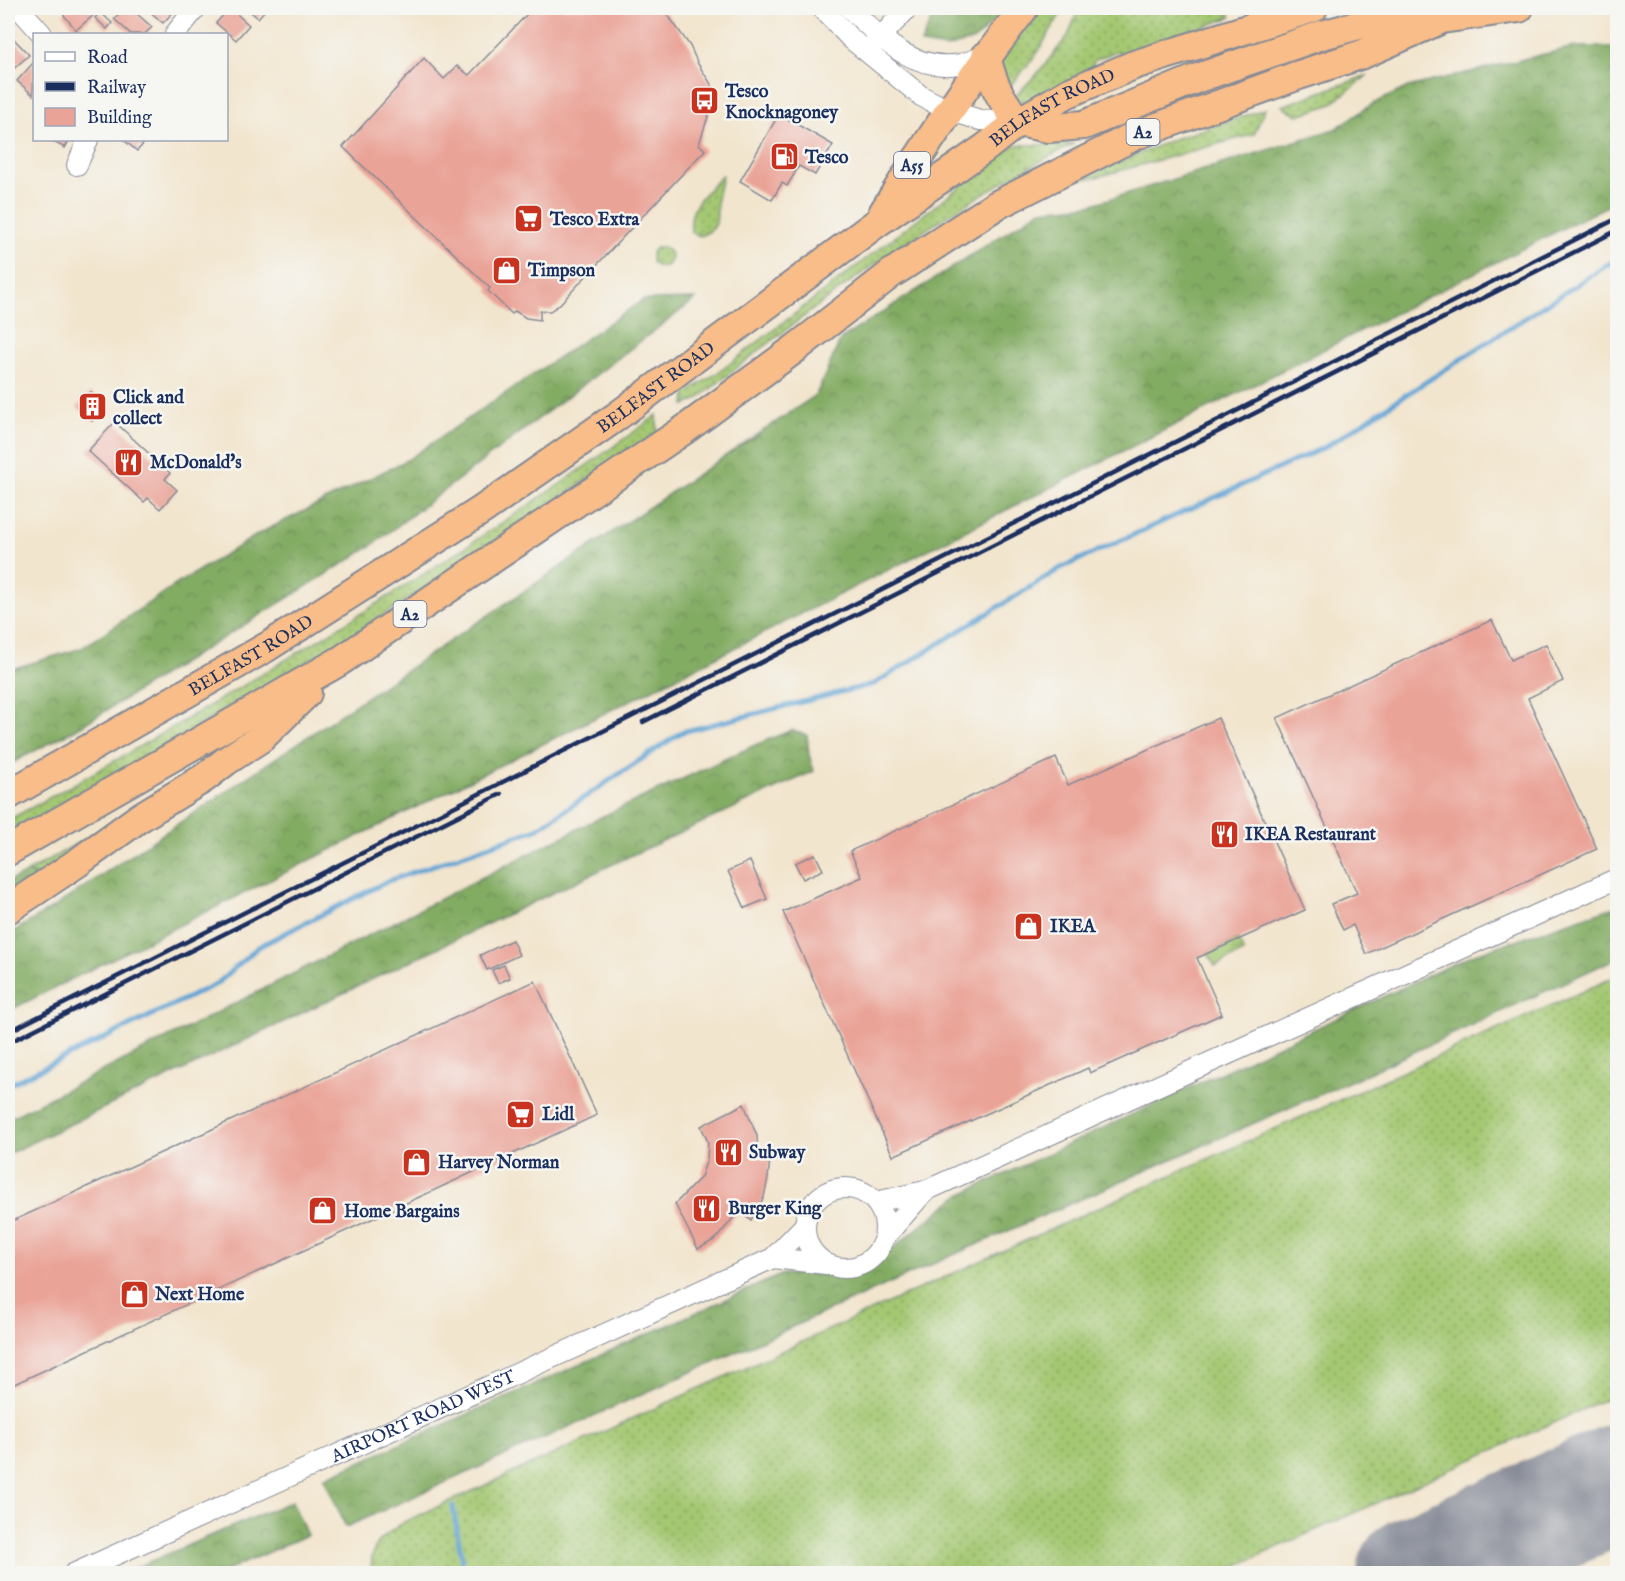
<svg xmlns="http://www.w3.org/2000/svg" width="1625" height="1581" font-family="'IM FELL English',serif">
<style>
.grass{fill:url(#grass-dots);stroke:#607c68;stroke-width:1.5}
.forest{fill:url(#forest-crowns);stroke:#4f6e61;stroke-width:1.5}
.park{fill:url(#park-crowns);stroke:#607c68;stroke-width:1.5}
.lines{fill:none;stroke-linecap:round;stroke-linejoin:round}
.stream{stroke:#5ea3d3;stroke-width:5}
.runway{stroke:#868a96;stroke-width:118}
.building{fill:#eaa397}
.minor-casing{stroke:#868a96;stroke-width:22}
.highway-casing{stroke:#868a96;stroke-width:32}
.minor{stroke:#fff;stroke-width:20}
.highway{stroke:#f8bd89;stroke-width:28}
.rail{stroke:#1b2f5e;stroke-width:4.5}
.labels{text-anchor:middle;stroke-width:5;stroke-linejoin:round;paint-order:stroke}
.shield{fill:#f6f6f2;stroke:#5d6b8a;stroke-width:1.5}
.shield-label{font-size:16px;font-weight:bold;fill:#1b2f5e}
.poi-label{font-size:18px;font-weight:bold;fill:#1b2f5e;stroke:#f6f6f2;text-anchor:start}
.street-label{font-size:18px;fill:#1b2f5e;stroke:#f6f6f2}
</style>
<defs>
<pattern id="grass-dots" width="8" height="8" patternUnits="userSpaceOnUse" patternTransform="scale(1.5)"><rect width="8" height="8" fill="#a4c872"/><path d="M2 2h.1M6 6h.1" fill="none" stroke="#85a361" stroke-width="1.8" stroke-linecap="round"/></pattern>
<pattern id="forest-crowns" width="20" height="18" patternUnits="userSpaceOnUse" patternTransform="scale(1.5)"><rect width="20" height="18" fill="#83ac64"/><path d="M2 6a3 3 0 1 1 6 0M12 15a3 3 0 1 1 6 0" fill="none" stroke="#6a8c56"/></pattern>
<pattern id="park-crowns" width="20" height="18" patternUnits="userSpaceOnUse" patternTransform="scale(1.5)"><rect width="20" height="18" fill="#a4c872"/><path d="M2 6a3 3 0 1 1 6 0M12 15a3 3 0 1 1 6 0" fill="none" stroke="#85a361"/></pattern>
</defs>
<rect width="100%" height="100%" fill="#f6f6f2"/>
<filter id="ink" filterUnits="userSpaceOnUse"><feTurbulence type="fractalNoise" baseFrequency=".0167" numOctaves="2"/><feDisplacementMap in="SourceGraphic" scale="12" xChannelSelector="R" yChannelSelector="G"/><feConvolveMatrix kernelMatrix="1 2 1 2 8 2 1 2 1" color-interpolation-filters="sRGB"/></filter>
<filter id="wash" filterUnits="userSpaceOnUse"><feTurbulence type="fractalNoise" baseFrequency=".008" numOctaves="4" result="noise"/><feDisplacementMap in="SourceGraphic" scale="24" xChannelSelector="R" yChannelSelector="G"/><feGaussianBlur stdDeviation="1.35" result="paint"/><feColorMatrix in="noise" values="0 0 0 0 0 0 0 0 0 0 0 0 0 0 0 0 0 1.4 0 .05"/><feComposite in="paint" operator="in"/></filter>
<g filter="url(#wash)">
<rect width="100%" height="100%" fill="#f2e5ce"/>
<g class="grass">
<polygon points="1038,8 1064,8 1034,58 1008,88 1001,69 1004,48"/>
<polygon points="1079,8 1227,8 1231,17 1125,55 1117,51 1095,60 1090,70 1025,104 1018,100 1015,96 1037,74 1068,36"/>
<polygon points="1368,75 1330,105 1298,115 1282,106"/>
<polygon points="1265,109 1254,134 1097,177 1077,180 1174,139"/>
<path d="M1074 144C937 212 814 306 695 401L685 405 686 393 719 372 1014 145Z"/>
<path d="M722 175C721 183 718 191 717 200 715 219 723 227 700 236L691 232C687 206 706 193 722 175Z"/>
<circle cx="661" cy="257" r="10"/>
<path d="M657 415V433L355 634 234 704 171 743 8 836V820C81 782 152 739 224 697 372 609 518 517 657 415Z"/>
<polygon points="102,829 39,878 28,872"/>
<path d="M1617 976V1394L1221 1573H372C368 1545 383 1536 404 1522L1100 1207Z"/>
</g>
<g class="forest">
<polygon points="936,8 1011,8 1002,19 993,22 974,40 946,48 921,44"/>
<polygon points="1574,47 1617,47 1617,201 671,680 8,1011 8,935 54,907 816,395 841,339 1041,210 1090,205 1335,129 1373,104 1408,87"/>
<polygon points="696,299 367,549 76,729 8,765 8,670 82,648 180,582 262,532 407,460 643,300"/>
<polygon points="792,730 807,735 809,755 814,771 615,863 8,1154 8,1119 601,817 755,745"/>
<polygon points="28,872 39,878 8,897 8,882"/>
<polygon points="1617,906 1617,958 1364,1075 928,1266 346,1527 324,1478 783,1274 841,1274 867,1269 958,1196 1472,955"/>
<polygon points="292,1501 307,1535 221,1573 123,1573"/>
</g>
<polygon class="park" points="1238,940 1244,952 1215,966 1208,953"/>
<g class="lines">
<g class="stream">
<polyline points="8,1085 218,983 258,947 388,881 537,829 682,732 874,684 1061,568 1325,447 1618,258"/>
<polyline points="453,1506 464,1574"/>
</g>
<polyline class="runway" points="1416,1574 1618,1483"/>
</g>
<g id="blocks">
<g class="building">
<polygon points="71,8 89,8 95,14 76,30 63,14"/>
<polygon points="124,8 130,8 152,27 145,34 131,34 114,19"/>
<polygon points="146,8 177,8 163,23"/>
<polygon points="230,8 249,25 236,40 216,23"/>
<polygon points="246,8 267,8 258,18"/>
<polygon points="533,8 663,8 690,46 698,64 711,84 713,102 699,144 705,150 559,305 550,311 540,311 540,320 526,318 515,311 512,314 488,291 490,288 343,147 424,58 444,79 457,66 469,75"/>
<polygon points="100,12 112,23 107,29 95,18"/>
<polygon points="14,39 29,55 10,72 8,69 8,45"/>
<polygon points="33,63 34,65 33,95 17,81"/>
<polygon points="779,114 833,145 815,175 799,166 787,186 782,183 772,200 740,181"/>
<polygon points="50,140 69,140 65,148"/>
<polygon points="124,140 147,140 137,151"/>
<polygon points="91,392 106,407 92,421 77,407"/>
<polygon points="115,422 170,473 165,479 177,490 160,509 148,498 144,502 88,451"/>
<polygon points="1492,620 1511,660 1546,644 1563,681 1528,698 1597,849 1366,954 1353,925 1343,930 1331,904 1357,893 1277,718"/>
<polygon points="1218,718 1305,910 1197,958 1222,1014 1090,1073 1088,1068 893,1156 783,912 862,877 850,851 1056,758 1068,785"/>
<polygon points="815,854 823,870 803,879 795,863"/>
<polygon points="750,861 767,899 745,908 728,871"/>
<polygon points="512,940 519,955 487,970 480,955"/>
<polygon points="504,965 510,978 498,983 492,970"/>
<polygon points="535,981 597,1115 8,1387 8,1223"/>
<polygon points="744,1104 757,1136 758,1158 770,1158 768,1178 764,1197 751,1220 738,1212 716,1239 698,1249 675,1204 701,1177 707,1159 708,1142 701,1126"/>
</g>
</g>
</g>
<g filter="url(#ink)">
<use href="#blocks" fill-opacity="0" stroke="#868a96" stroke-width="1.5"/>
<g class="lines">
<defs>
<g id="minor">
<polyline points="19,8 42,34"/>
<polyline points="822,8 850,38 921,96 948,110 980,120 1018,122"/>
<path d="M849 8C881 38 912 72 960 64 969 62 978 58 986 56"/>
<polyline points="175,34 196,8"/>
<polyline points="873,45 908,8"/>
<polyline points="77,165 88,140"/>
<circle cx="845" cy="1228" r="40"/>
<polyline points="876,1202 925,1191 1618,878"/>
<polyline points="884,1238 925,1191"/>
<polyline points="773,1258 826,1264"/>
<path id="s1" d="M73 1574 773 1258 805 1225"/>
</g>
<g id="highway">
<path d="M986 56C993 86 1000 97 1018 122L1048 128 1084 125 1198 78 1322 35 1359 25 1427 20"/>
<path d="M883 213C927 142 973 74 1024 8"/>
<path id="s2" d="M8 795 267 647 482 510 616 417 878 222 985 148 1018 122 1068 93 1134 65 1313 8"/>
<polyline points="8,851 340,661 684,430 796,348 892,273 995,206 1136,135 1299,75 1363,54 1442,19 1519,8"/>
<polyline points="8,909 77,863 139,818 204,778 226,761 261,738 307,693"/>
</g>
</defs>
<use href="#minor" class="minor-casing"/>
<use href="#highway" class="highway-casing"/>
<use href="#minor" class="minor"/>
<use href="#highway" class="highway"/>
<g class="rail">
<polyline points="643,722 1618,230"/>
<polyline points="8,1032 1618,218"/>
<polyline points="8,1043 501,794"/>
</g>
</g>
</g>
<defs>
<symbol id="bus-square" viewBox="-11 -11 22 22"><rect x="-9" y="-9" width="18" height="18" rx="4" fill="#c8321e" stroke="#f6f6f2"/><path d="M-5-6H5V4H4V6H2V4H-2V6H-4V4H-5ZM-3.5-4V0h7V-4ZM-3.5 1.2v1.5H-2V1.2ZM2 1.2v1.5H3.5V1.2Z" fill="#fff"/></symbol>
<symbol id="fuel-square" viewBox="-11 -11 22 22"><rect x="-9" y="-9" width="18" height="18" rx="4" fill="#c8321e" stroke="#f6f6f2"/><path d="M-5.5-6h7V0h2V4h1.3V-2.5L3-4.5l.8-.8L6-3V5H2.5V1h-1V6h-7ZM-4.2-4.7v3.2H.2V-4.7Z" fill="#fff"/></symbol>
<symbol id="supermarket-square" viewBox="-11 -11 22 22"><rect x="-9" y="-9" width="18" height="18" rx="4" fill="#c8321e" stroke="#f6f6f2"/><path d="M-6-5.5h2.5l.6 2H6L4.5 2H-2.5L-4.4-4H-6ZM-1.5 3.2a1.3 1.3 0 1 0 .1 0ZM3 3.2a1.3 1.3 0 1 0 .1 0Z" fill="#fff"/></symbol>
<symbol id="shop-square" viewBox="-11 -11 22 22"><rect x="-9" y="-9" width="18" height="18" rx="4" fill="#c8321e" stroke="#f6f6f2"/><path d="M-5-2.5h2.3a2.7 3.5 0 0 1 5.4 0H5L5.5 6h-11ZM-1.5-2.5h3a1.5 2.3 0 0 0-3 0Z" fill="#fff"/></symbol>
<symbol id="building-square" viewBox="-11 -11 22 22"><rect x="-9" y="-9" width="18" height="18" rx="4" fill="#c8321e" stroke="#f6f6f2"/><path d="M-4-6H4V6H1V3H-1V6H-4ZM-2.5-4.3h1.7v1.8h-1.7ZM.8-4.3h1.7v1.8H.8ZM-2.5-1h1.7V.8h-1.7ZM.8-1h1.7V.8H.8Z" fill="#fff"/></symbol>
<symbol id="restaurant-square" viewBox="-11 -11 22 22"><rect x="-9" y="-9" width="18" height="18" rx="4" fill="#c8321e" stroke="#f6f6f2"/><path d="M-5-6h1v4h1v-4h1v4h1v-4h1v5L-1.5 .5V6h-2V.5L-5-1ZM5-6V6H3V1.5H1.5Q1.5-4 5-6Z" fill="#fff"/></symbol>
</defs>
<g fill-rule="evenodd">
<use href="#bus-square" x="688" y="84" width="33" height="33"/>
<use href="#fuel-square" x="768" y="140" width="33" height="33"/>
<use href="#supermarket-square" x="512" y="202" width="33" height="33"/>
<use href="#shop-square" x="490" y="254" width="33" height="33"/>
<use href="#building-square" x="76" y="390" width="33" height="33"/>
<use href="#restaurant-square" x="112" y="446" width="33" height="33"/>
<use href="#restaurant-square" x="1208" y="818" width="33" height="33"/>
<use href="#shop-square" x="1012" y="910" width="33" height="33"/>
<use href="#supermarket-square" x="504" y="1098" width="33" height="33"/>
<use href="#restaurant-square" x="712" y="1136" width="33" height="33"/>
<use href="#shop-square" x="400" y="1146" width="33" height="33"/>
<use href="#restaurant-square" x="690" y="1192" width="33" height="33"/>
<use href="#shop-square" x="306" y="1194" width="33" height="33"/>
<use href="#shop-square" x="118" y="1278" width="33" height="33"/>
</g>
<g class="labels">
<g class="shield">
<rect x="1126.5" y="119" width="33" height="26" rx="4.5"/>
<rect x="894" y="152" width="36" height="26" rx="4.5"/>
<rect x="393.5" y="601" width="33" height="26" rx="4.5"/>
</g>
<g class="shield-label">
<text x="1143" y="138">A2</text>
<text x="912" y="171">A55</text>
<text x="410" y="620">A2</text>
</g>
<g class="poi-label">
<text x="725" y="97">Tesco<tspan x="725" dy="21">Knocknagoney</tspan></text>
<text x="805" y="163">Tesco</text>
<text x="550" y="225">Tesco Extra</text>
<text x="528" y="276">Timpson</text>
<text x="113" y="403">Click and<tspan x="113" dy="21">collect</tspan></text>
<text x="150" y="468">McDonald's</text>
<text x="1245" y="840">IKEA Restaurant</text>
<text x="1050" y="932">IKEA</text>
<text x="542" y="1120">Lidl</text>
<text x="749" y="1158">Subway</text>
<text x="438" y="1168">Harvey Norman</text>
<text x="728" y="1214">Burger King</text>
<text x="344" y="1217">Home Bargains</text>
<text x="155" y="1300">Next Home</text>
</g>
<g class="street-label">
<text dy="6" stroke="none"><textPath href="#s2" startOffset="1252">BELFAST ROAD</textPath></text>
<text dy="6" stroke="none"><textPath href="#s2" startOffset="766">BELFAST ROAD</textPath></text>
<text dy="6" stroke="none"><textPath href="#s2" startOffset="280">BELFAST ROAD</textPath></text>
<text dy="6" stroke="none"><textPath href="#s1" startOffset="384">AIRPORT ROAD WEST</textPath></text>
</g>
</g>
<rect width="1625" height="1581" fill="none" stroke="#f6f6f2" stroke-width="30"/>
<rect x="33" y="33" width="195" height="108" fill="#f6f6f2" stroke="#9ea6b7" stroke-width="1.5"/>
<rect x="45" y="52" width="30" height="9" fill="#ffffff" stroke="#9ea6b7" stroke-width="1.5"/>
<text x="87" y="63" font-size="18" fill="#1b2f5e">Road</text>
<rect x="45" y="82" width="30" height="9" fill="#1b2f5e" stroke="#9ea6b7" stroke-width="1.5"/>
<text x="87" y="93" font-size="18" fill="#1b2f5e">Railway</text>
<rect x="45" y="108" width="30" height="18" fill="#eaa397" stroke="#9ea6b7" stroke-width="1.5"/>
<text x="87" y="123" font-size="18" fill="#1b2f5e">Building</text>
</svg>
